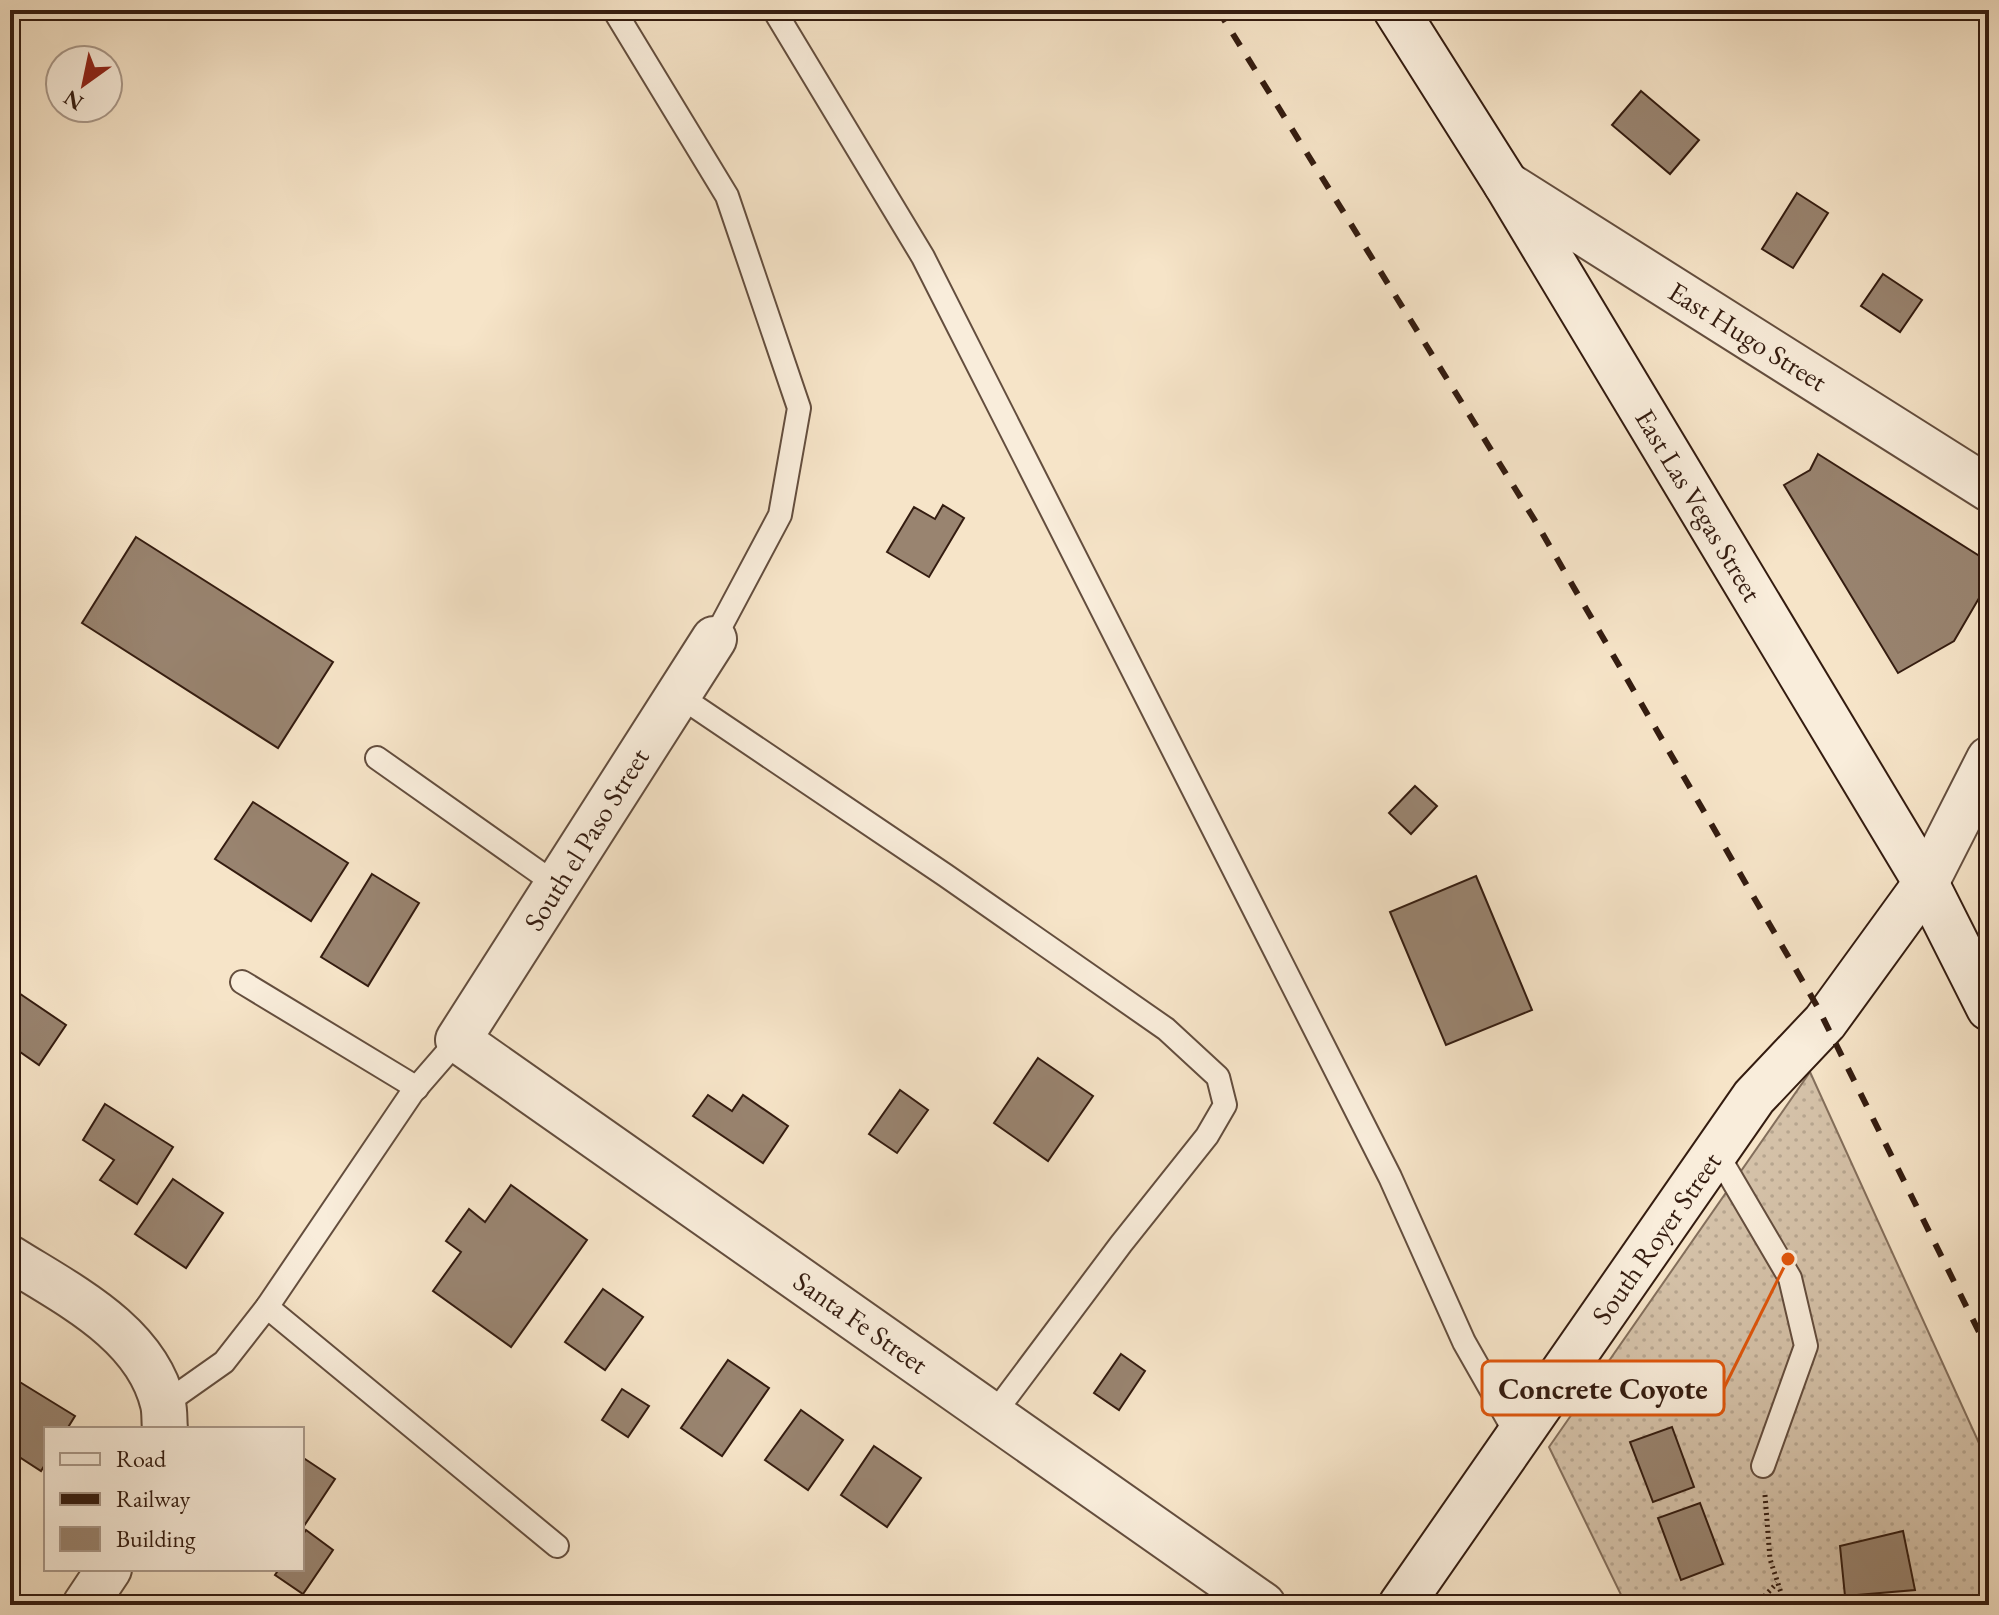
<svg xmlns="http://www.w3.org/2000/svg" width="1999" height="1615" font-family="'EB Garamond',serif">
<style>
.grass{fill:url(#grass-dots);stroke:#846f5c;stroke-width:2}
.building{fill:#998470;stroke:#341c10;stroke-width:2}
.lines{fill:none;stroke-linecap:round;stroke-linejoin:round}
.lane-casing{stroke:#644e3e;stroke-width:26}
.street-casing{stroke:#644e3e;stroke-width:48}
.secondary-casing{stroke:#341c10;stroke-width:48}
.path{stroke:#341c10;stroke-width:5;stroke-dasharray:2 4;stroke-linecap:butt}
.lane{stroke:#f9eddb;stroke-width:22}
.street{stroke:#f9eddb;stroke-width:44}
.secondary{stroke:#f9eddb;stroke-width:44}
.rail{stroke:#341c10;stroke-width:6;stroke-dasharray:14 14;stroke-linecap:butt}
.labels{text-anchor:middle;stroke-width:7;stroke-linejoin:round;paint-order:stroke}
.street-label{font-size:28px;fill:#341c10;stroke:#f9eddb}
.leader{fill:none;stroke:#df560c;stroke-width:3}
.callout-dot{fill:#df560c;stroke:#f9eddb;stroke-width:3}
.callout{fill:#f9eddb;stroke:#df560c;stroke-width:3}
.callout-label{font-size:30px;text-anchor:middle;font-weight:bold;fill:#341c10}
</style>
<defs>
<pattern id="grass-dots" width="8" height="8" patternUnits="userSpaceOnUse" patternTransform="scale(2)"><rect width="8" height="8" fill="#d5c2a9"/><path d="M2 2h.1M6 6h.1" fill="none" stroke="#b7a690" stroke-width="1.8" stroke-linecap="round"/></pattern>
</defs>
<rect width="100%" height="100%" fill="#f6e4c8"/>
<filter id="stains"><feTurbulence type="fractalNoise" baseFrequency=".0025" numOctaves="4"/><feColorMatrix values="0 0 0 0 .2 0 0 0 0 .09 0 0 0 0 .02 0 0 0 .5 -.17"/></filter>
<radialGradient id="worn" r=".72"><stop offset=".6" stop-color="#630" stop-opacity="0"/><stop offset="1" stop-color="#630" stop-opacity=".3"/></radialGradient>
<polygon class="grass" points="1810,1072 1989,1465 1989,1605 1626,1605 1549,1447"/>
<g class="building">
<polygon points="1641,91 1699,140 1670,174 1612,125"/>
<polygon points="1797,193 1828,213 1793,268 1762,249"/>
<polygon points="1883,274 1922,300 1900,332 1861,306"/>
<polygon points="1818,454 1989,562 1989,581 1954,641 1898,673 1784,485 1810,470"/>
<polygon points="943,505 964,518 929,577 887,552 914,507 935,519"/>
<polygon points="136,537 333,662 278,748 82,623"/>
<polygon points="1415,786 1437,806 1411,834 1389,813"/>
<polygon points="253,802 348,863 311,921 215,859"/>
<polygon points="372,874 419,903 368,986 321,957"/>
<polygon points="1476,876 1532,1010 1446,1045 1390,912"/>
<polygon points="10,987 66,1025 39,1065 10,1045"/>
<polygon points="1038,1058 1093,1096 1048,1161 994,1123"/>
<polygon points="900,1090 928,1110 897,1153 869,1134"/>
<polygon points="708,1095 732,1111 743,1095 788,1126 763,1163 693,1116"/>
<polygon points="105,1104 173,1147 137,1204 100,1180 114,1160 83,1140"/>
<polygon points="173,1179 223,1213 186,1268 135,1234"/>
<polygon points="511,1185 587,1240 511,1347 433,1291 461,1252 446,1241 469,1209 485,1222"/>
<polygon points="603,1289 643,1317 605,1370 565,1342"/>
<polygon points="1121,1354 1145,1371 1119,1410 1094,1393"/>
<polygon points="728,1360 769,1388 722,1456 681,1428"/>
<polygon points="10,1376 75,1416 67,1429 46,1429 46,1463 41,1471 10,1451"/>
<polygon points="622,1389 649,1406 628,1437 602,1420"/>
<polygon points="801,1410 843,1440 808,1490 765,1460"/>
<polygon points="1672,1427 1694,1487 1653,1502 1630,1442"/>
<polygon points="874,1446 921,1478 887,1527 841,1495"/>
<polygon points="302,1457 335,1479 302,1529"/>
<polygon points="1700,1503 1723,1564 1681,1580 1658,1518"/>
<polygon points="306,1530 333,1550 303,1594 275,1575 279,1569 302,1569 302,1536"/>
<polygon points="1903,1531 1915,1590 1845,1596 1840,1546"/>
</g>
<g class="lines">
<defs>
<g id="lane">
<polyline points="614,10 727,196 799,408 780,515 714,639"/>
<polyline points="774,10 923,257 1390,1177 1464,1342 1518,1437"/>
<polyline points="678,695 945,875 1166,1029 1218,1077 1225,1105 1207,1136 1121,1244 993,1415"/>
<polyline points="377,758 557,885"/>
<polyline points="242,982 417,1088"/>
<polyline points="1716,1152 1790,1278 1806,1346 1763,1466"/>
<polyline points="267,1307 557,1546"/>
<polyline points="163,1405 224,1362 267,1307 412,1093 458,1040"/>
</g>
<g id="street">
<polyline points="1506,184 1989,489"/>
<polyline points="714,639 458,1040 1263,1605"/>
<polyline points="1926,883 1989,759"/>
<path d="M10 1258C67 1294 146 1332 163 1404 165 1412 164 1421 165 1429"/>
<polyline points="85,1605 109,1569"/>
</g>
<g id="secondary">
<polyline points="1396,10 1506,184 1926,883 1989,1008"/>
<polyline points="1401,1605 1754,1097 1825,1022 1926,883"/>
</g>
</defs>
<use href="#lane" class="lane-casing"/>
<use href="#street" class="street-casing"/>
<use href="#secondary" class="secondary-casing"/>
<g class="path">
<polyline points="1765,1495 1770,1559 1785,1605"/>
<polyline points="1687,1605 1690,1602 1711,1605"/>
<polyline points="1756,1605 1777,1583"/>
<polyline points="1964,1605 1975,1595 1989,1595"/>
</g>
<use href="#lane" class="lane"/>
<use href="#street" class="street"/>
<use href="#secondary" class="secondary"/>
<polyline class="rail" points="1218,10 1534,519 1817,1006 1989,1352"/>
</g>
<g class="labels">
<g class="street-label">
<text transform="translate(1748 336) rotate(32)" y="10">East Hugo Street</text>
<text transform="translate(1699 505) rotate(59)" y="10">East Las Vegas Street</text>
<text transform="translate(586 839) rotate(-58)" y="10">South el Paso Street</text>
<text transform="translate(1656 1238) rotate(-55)" y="10">South Royer Street</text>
<text transform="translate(861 1322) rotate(35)" y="10">Santa Fe Street</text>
</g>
</g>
<path class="leader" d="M1788 1259L1724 1388"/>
<circle class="callout-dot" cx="1788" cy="1259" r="8"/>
<rect class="callout" x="1482" y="1361" width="242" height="54" rx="8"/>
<g class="callout-label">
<text x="1603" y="1399">Concrete Coyote</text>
</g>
<rect width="1999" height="1615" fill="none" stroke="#f6e4c8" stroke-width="40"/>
<rect x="12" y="12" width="1975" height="1591" fill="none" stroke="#341c10" stroke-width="4"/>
<rect x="20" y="20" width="1959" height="1575" fill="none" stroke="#341c10" stroke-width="2"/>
<rect x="44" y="1427" width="260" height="144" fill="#f9eddb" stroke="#aa998a" stroke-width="2"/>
<rect x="60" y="1453" width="40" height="12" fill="#f9eddb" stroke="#aa998a" stroke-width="2"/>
<text x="116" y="1467" font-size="24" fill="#341c10">Road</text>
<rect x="60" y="1493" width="40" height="12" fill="#341c10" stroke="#aa998a" stroke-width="2"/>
<text x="116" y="1507" font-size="24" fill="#341c10">Railway</text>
<rect x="60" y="1527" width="40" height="24" fill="#998470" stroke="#aa998a" stroke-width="2"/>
<text x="116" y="1547" font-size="24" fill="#341c10">Building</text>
<g transform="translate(84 84) rotate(213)"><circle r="38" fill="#f9eddb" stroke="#aa998a" stroke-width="2"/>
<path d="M0-6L14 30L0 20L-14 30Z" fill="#8f2418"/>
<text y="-12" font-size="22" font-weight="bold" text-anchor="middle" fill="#341c10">N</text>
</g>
<rect width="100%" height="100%" filter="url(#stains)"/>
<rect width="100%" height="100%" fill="url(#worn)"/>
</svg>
